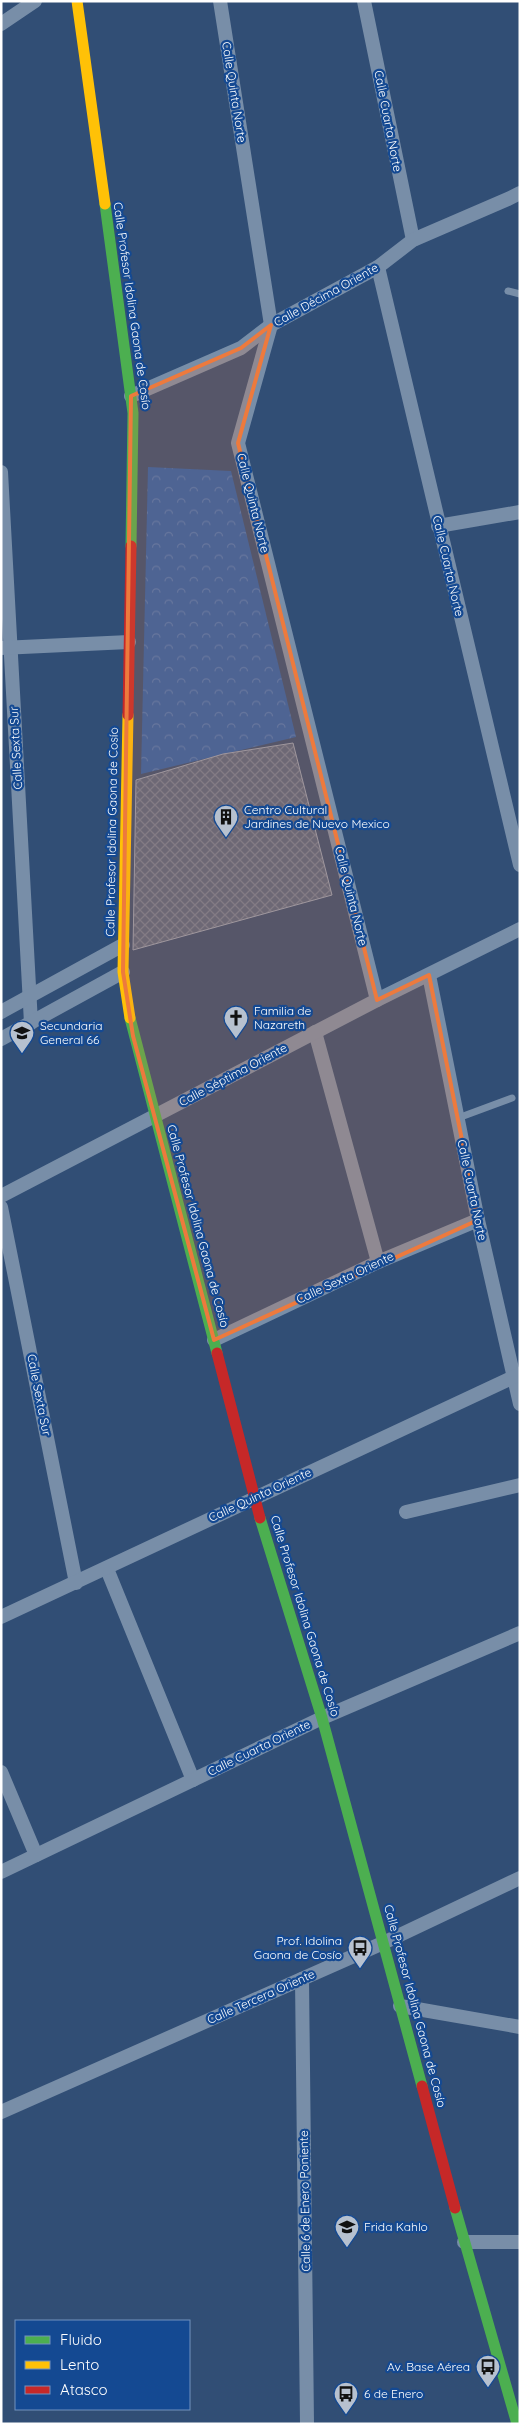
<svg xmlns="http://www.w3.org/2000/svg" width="521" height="2425" font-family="Quicksand,sans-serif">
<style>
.forest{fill:url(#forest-crowns)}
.building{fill:url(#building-cross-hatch);stroke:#8d9fb6}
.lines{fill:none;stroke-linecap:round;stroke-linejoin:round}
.lane{stroke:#788ea8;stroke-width:7}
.street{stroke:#788ea8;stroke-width:14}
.fast{stroke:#4caf50;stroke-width:11}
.slow{stroke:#ffc107;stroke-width:11}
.jam{stroke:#c62828;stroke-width:11}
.marked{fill:#ed7a3d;fill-opacity:0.2;stroke:#ed7a3d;stroke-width:4;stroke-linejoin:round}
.labels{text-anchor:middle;stroke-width:4.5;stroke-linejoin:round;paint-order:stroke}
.street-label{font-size:12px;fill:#fff;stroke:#144992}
.poi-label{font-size:12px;fill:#fff;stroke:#144992;text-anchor:start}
</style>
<defs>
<pattern id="forest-crowns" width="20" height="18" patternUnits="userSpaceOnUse" patternTransform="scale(1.25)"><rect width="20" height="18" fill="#275fa9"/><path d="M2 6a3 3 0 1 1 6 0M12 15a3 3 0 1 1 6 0" fill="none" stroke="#4777b6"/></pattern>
<pattern id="building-cross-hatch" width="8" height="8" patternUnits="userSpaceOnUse" patternTransform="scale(1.25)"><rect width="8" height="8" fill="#4e6584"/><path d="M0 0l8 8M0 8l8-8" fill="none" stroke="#697c96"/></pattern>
</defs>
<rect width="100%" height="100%" fill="#314e75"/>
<polygon class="forest" points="148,467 231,471 296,737 141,774"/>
<polygon class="building" points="293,743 332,895 133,950 136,780 223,754"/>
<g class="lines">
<g class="lane">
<polyline points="508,291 520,294"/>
<polyline points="458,1118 512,1098"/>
</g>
<g class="street">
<polyline points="220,1 271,325 238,443 377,1000"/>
<polyline points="364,1 413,240"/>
<polyline points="1,24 35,1"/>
<polyline points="378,267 520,865"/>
<polyline points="131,396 241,348 271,325 378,267 413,240 508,199 520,193"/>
<polyline points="1,472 31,1023"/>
<polyline points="438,526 520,512"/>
<polyline points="1,648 129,642"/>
<polyline points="429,975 478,1220 520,1404"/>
<polyline points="1,1012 123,945"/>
<polyline points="315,1032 378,1262"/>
<polyline points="1,1039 123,972"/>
<polyline points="1,1196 377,1000 520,929"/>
<polyline points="1,1207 76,1583"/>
<polyline points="214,1340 378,1262 478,1220"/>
<polyline points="406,1512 520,1485"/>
<polyline points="107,1569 193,1780"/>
<polyline points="1,1617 520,1374"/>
<polyline points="1,1772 36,1855"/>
<polyline points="1,1872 322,1718 520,1633"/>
<polyline points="302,1979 307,2424"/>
<polyline points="400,2006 520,2027"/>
<polyline points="1,2112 383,1943 520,1878"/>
<polyline points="464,2242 520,2242"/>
</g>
<g class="fast">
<polyline points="105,204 133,413 131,546"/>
<polyline points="130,1018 217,1353"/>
<polyline points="260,1518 322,1718 422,2086"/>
<polyline points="455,2208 517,2424"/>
</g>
<g class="slow">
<polyline points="77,1 105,204"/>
<polyline points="128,715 123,972 130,1018"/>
</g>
<g class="jam">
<polyline points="128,715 131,546"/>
<polyline points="217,1353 260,1518"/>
<polyline points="422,2086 455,2208"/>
</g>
</g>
<path class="marked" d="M271 325 238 443 377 1000 429 975 478 1220 214 1340 133 1036 123 972 131 396 241 348Z"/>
<defs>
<symbol id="building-pin" viewBox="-11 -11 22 30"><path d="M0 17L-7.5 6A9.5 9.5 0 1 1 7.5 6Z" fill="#b7c1cf" stroke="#144992"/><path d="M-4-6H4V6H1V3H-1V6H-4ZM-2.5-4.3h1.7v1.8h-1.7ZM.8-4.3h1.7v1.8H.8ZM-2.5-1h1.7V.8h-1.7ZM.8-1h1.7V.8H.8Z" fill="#111"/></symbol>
<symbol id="church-pin" viewBox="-11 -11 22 30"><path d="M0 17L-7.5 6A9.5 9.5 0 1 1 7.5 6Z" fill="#b7c1cf" stroke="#144992"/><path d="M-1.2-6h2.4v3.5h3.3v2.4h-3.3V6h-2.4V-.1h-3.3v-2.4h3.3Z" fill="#111"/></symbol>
<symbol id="school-pin" viewBox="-11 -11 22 30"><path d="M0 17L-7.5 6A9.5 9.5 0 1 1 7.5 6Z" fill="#b7c1cf" stroke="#144992"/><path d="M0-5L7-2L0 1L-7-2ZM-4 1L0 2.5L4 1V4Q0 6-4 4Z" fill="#111"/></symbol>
<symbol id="bus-pin" viewBox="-11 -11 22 30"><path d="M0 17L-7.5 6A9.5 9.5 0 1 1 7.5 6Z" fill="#b7c1cf" stroke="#144992"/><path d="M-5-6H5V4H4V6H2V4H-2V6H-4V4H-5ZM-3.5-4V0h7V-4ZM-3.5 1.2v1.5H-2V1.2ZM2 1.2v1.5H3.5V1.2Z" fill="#111"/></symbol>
</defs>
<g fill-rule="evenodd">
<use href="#building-pin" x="212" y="803" width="28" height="38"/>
<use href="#church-pin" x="222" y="1004" width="28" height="38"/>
<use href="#school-pin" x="8" y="1019" width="28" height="38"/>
<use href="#bus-pin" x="346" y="1934" width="28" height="38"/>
<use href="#school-pin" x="333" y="2213" width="28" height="38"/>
<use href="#bus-pin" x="474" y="2353" width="28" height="38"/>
<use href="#bus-pin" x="332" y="2380" width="28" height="38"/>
</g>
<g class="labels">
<g class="street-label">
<text transform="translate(234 92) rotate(81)" y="4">Calle Quinta Norte</text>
<text transform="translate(388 121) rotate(79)" y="4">Calle Cuarta Norte</text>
<text transform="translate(326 295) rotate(-29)" y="4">Calle Décima Oriente</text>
<text transform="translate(132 306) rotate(82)" y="4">Calle Profesor Idolina Gaona de Cosío</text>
<text transform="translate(253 503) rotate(76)" y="4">Calle Quinta Norte</text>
<text transform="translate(448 566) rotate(77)" y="4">Calle Cuarta Norte</text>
<text transform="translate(16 748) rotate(-93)" y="4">Calle Sexta Sur</text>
<text transform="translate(112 832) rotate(-89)" y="4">Calle Profesor Idolina Gaona de Cosío</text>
<text transform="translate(351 896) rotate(76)" y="4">Calle Quinta Norte</text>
<text transform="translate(233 1075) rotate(-28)" y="4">Calle Séptima Oriente</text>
<text transform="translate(472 1190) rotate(78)" y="4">Calle Cuarta Norte</text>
<text transform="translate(198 1226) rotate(75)" y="4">Calle Profesor Idolina Gaona de Cosío</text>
<text transform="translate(345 1278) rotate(-25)" y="4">Calle Sexta Oriente</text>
<text transform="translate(39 1395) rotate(79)" y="4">Calle Sexta Sur</text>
<text transform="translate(260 1495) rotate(-25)" y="4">Calle Quinta Oriente</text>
<text transform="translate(305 1616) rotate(73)" y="4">Calle Profesor Idolina Gaona de Cosío</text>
<text transform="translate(259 1748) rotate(-26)" y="4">Calle Cuarta Oriente</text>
<text transform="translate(261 1997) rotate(-24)" y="4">Calle Tercera Oriente</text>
<text transform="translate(415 2006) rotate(75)" y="4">Calle Profesor Idolina Gaona de Cosío</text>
<text transform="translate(305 2201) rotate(-91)" y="4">Calle 6 de Enero Poniente</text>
</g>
<g class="poi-label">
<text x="244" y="814">Centro Cultural<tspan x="244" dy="14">Jardines de Nuevo Mexico</tspan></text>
<text x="254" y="1015">Familia de<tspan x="254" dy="14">Nazareth</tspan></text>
<text x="40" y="1030">Secundaria<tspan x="40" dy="14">General 66</tspan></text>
<text x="342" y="1945" text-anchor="end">Prof. Idolina<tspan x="342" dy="14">Gaona de Cosío</tspan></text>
<text x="364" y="2231">Frida Kahlo</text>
<text x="470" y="2371" text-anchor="end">Av. Base Aérea</text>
<text x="364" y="2398">6 de Enero</text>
</g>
</g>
<rect width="521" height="2425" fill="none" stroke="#ffffff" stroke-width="5"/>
<rect x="15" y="2320" width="175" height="90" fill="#144992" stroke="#7292be"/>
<rect x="25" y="2336" width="25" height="8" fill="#4caf50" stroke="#7292be"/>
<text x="60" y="2345" font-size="15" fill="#ffffff">Fluido</text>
<rect x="25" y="2361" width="25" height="8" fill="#ffc107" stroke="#7292be"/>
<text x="60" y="2370" font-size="15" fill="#ffffff">Lento</text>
<rect x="25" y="2386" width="25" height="8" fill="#c62828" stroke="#7292be"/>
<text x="60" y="2395" font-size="15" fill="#ffffff">Atasco</text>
</svg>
